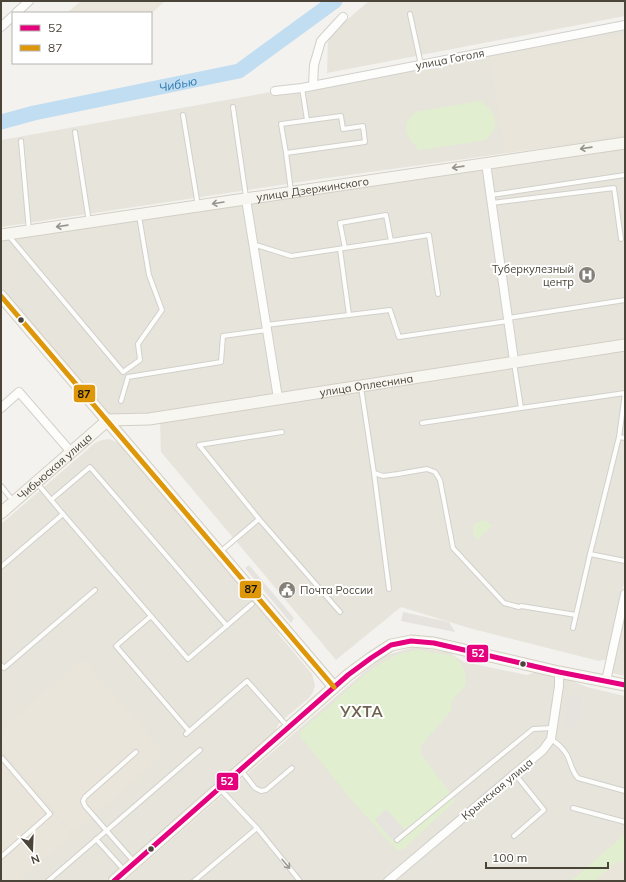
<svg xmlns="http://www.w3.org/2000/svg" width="626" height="882" font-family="Mulish,sans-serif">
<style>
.residential{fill:#e7e4dc}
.education{fill:#eae5da}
.green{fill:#e1eecf}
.parking{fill:#e6e3df}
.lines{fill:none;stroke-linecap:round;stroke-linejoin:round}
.river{stroke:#c0ddf1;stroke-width:15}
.lane-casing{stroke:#d2d0cb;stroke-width:6}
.street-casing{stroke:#d2d0cb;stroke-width:10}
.secondary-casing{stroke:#d3cfc5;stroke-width:13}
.lane{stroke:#fdfdfc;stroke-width:4}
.street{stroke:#fdfdfc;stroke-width:8}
.secondary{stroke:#f7f6f1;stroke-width:11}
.bus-1-casing{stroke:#fff;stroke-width:8}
.bus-2-casing{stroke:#fff;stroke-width:8}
.bus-1{stroke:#e5007d;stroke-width:5}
.bus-2{stroke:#dd9709;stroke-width:5}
.oneway{stroke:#98948c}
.oneway2{stroke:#9b9791}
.bus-dot{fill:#4b4439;stroke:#fff;stroke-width:1.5}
.labels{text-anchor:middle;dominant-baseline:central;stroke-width:4;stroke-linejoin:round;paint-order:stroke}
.street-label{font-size:11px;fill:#4b4439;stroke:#fff}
.poi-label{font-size:11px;fill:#4b4439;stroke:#fff;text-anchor:end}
.water-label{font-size:12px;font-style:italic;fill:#2e7ab2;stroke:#fff}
.district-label{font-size:15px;font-weight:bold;letter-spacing:1px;fill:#6e6250;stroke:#fff}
.line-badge{stroke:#fff;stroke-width:1.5}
.badge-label{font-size:11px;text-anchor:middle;font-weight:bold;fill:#fff}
.pale-badge-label{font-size:11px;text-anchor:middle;font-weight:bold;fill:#111}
</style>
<rect width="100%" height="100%" fill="#f4f2ee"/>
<g class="residential">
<path d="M369,1H625V16L327,73L328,36Z"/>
<path d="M625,29V137L320,179L1,227V140Z"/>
<path d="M625,145V339L517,355L490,165Z"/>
<path d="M485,165L512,359L280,396L250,201Z"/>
<path d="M243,204L274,395L117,424L1,288V240Z"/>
<path d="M625,349V579L607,659L599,661L469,628L401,607L336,660L161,452L160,423Z"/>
<path d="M109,439L122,444L272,622L280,636L312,674L315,685L313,692L309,698L279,723L274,734L105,881H1V524L95,443L102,440Z"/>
<path d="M625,616V676L612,673Z"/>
<path d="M411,648H420L450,653L464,662L527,675L536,672L564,678L587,687L625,696V881H124L369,668L387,655Z"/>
</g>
<g class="education">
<path d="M81,1H165L151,14L67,13Z"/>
<path d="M625,34V133L506,153L490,57Z"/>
<path d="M83,659L165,753L74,833L1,749V730Z"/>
<path d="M1,755L71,835L18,881H1Z"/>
<path d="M625,833V881H571Z"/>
</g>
<g class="green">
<path d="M480,101C489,107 499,117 494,129C492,133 489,137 486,140L419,150C412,143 403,133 407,122C409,119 412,115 415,112Z"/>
<path d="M483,520L493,525L477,540L473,534L474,524Z"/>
<path d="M418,650L453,656L461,663L465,672L466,682L465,686L452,700L451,711L422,744L420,750L421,754L454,798V802L404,849L398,850L395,848L354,803L300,736L301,731C315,718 329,707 343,694C365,674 387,653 418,650Z"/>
<path d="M625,834V860L614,864L595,881H571Z"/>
</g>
<g class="parking">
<path d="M249,565L294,618L291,623L245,568Z"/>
<path d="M403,612L449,622L455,632L401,621Z"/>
<path d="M569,694L582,696L577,728L564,726Z"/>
<path d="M386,809L405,830L393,841L375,820Z"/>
</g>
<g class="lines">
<path class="river" id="s1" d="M1,122L34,113L239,71L335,1"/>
<g class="lane-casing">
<g id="lane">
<path d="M410,14L421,65"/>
<path d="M302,88L307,120"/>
<path d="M233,107L246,197"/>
<path d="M183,115L198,206"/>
<path d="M75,132L89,222"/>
<path d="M21,141L29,231"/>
<path d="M286,153L281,124L341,116L343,129L363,126L365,142L286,153L291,191"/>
<path d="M491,195L625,175"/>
<path d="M492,203L614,188L621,239"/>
<path d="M8,235L123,372L140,360L138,344L162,310L149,275L139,216"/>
<path d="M391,241L429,235L438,294"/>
<path d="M253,244L291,256L391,241L386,215L340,223L345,248"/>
<path d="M340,249L349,315"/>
<path d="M508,318L625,300"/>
<path d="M266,325L390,310L399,337L508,321"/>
<path d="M514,363L521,408L625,393L619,437L590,554"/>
<path d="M361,387L374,473L383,476L398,474L427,469L435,472L440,480L453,548L504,603L519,607L521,606L576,615L590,554L625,561"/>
<path d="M121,401L128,377L221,362L223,336L267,330"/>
<path d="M422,423L521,408"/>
<path d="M619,437L625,438"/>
<path d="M374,473L389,589"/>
<path d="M37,483L63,514"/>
<path d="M1,486L14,502"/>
<path d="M51,500L90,467L227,626"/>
<path d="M259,519L340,612"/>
<path d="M220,552L259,519L199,445L282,432"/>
<path d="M1,567L63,514L188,659L252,604"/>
<path d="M151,616L116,646L189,731"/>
<path d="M573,628L576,615"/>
<path d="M1,665L4,668L95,590"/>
<path d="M186,734L247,681L288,727"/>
<path d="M551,739C557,743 563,748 567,755C571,763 572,772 578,778L625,791"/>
<path d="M1,759L2,758L50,814L1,857"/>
<path d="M241,770L255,788L261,791L266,790L292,768"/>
<path d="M220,789L257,828L300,881"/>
<path d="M573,808L625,822"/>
<path d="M514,836L544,810L515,774"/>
<path d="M96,839L124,870"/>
<path d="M397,840L533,729L552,728"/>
<path d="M135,863L85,806L83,801L85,797L136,752"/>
<path d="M48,881L200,750"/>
<path d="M194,881L257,828"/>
</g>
</g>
<g class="street-casing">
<g id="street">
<path d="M16,13L29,1"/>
<path d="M1,27L13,16"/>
<path d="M313,85L314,65L321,41L343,17"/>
<path d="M275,91L302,88L625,25"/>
<path d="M486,163L514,361"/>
<path d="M246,199L278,398"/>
<path d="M1,408L19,392L71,452"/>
<path d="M606,681L625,594"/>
<path d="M388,881L543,750L551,739L559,686V672"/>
</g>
</g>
<g class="secondary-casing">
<g id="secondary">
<path id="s2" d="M1,235L625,143"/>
<path d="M1,296L334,687"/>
<path id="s3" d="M108,420L149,419L625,345"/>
<path id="s4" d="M1,513L108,420"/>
<path d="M114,881L348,675L371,658L391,645L411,641L434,643L559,672L625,685"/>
</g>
</g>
<use href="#lane" class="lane"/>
<use href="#street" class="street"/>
<use href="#secondary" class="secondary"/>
<g class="bus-1-casing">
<path id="bus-1" d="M114,881L348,675L371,658L391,645L411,641L434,643L559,672L625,685"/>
</g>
<g class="bus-2-casing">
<path id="bus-2" d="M1,296L334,687"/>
</g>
<use href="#bus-1" class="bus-1"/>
<use href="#bus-2" class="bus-2"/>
</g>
<defs><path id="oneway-shaft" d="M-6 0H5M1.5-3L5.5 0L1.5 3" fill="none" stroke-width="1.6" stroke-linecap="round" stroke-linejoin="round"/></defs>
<g class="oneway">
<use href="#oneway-shaft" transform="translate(586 148) rotate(172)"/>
<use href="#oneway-shaft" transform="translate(458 167) rotate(172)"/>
<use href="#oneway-shaft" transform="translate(218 203) rotate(171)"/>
<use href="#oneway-shaft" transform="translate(62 226) rotate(172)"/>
</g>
<use class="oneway2" href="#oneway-shaft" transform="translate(286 864) rotate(50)"/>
<defs>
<g id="hospital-disc" transform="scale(0.9)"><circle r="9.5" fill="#868178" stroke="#fff"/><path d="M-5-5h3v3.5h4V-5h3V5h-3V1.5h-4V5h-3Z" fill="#fff"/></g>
<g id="civic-disc" transform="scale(0.9)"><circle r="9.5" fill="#868178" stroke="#fff"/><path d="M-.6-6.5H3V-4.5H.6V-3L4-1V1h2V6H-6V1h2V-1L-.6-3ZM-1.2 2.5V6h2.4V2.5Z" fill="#fff"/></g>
</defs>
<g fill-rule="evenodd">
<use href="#hospital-disc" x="587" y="275"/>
<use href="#civic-disc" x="287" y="590"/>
</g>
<g class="bus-dot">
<circle cx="21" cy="320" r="3.5"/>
<circle cx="523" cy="664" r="3.5"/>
<circle cx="151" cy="849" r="3.5"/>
</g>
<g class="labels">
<g class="street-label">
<text transform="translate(450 59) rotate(-11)">улица Гоголя</text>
<text stroke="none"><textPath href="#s2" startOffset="315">улица Дзержинского</textPath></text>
<text stroke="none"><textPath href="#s3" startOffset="261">улица Оплеснина</textPath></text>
<text stroke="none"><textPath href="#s4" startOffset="71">Чибьюская улица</textPath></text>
<text transform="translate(497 789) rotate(-40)">Крымская улица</text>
</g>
<g class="poi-label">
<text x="574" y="269">Туберкулезный<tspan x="574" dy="13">центр</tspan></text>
<text x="300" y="590" text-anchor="start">Почта России</text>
</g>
<g class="water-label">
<text stroke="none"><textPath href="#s1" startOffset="181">Чибью</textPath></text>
</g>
<g class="district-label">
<text x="362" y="711">УХТА</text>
</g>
</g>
<g class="line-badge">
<rect x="73" y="384" width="23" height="19" rx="4" fill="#dd9709"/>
<rect x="239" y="580" width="23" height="19" rx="4" fill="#dd9709"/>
<rect x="466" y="644" width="23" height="19" rx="4" fill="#e5007d"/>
<rect x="216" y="772" width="23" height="19" rx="4" fill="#e5007d"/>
</g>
<g class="badge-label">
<text x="478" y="657">52</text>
<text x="227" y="785">52</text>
</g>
<g class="pale-badge-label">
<text x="84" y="398">87</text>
<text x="251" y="593">87</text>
</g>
<rect width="626" height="882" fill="none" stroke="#4b4439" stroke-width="4"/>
<rect x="12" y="12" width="140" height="52" fill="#ffffff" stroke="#b7b4b0"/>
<rect x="20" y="25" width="20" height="6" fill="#e5007d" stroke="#b7b4b0"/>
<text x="48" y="32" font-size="12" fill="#4b4439">52</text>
<rect x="20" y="45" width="20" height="6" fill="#dd9709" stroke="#b7b4b0"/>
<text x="48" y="52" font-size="12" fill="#4b4439">87</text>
<g transform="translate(32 850) rotate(161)" stroke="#ffffff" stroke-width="3" paint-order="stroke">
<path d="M0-3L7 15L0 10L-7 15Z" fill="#4b4439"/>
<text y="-6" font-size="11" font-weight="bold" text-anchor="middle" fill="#4b4439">N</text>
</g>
<path d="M486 862v6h122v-6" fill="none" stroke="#4b4439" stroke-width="2"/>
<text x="492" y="862" font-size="12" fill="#4b4439" stroke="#ffffff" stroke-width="3" paint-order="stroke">100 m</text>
</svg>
